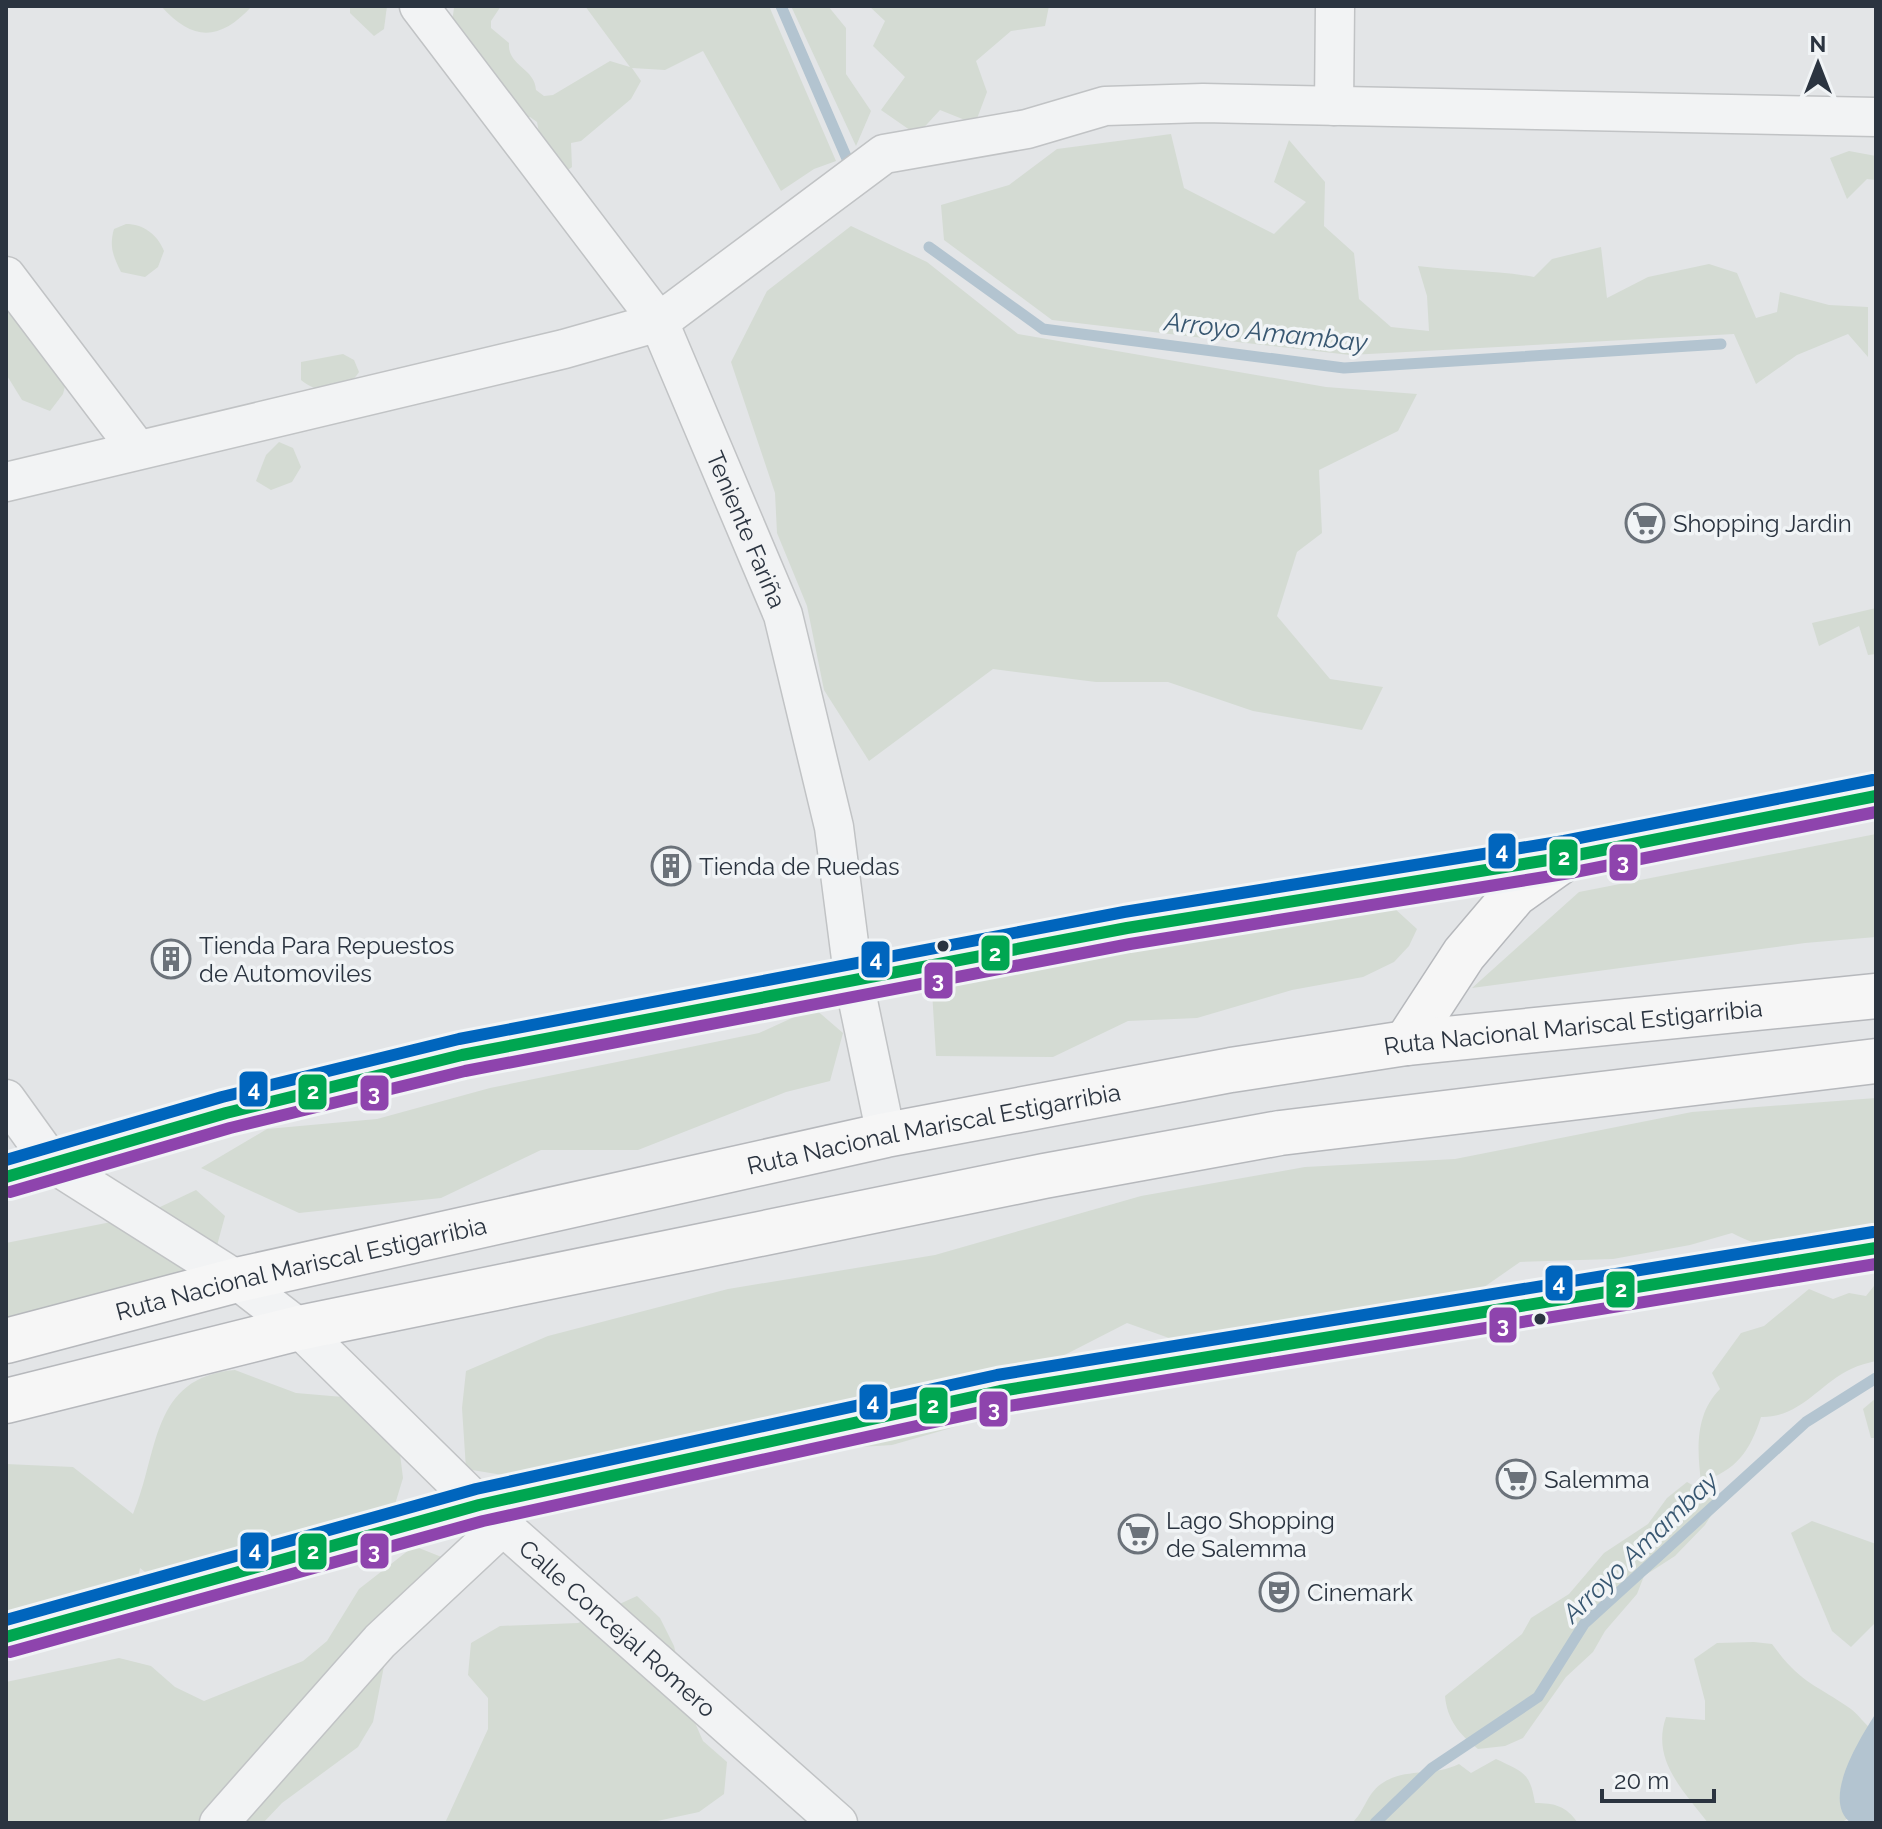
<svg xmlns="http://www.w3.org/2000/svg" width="1882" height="1829" font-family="Raleway,sans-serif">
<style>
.green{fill:#d4dbd3}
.water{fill:#b3c4d0}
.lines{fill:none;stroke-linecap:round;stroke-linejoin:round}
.stream{stroke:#b3c4d0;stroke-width:11}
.minor-casing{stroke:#c1c3c5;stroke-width:41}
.highway-casing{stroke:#b6b8bc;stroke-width:47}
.minor{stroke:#f2f3f4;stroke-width:38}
.highway{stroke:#f6f6f6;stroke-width:44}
.bus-1-casing{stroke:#f1f4f6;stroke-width:18}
.bus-2-casing{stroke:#f1f4f6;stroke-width:18}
.bus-3-casing{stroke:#f1f4f6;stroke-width:18}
.bus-1{stroke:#00a651;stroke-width:12}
.bus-2{stroke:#8e44ad;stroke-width:12}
.bus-3{stroke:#0065bd;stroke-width:12}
.bus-dot{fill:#2b3440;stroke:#f1f4f6;stroke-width:3}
.labels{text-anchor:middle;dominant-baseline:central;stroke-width:7;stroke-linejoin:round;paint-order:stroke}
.poi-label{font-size:24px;fill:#2b3440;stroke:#f1f4f6;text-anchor:start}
.street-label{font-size:24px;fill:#2b3440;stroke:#f1f4f6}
.water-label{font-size:26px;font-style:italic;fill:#385771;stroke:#f1f4f6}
.line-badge{stroke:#f1f4f6;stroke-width:3}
.badge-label{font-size:22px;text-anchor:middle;font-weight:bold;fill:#fff}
</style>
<rect width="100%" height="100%" fill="#e3e5e7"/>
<g class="green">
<path d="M161,6H252C220,41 193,42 161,6Z"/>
<path d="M350,6H387L384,29L374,36L350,13Z"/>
<path d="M501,6L491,21V28L509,43C507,66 535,68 536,90L544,96L553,95L610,61L630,67L585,6H769L836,161L814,169L781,191L703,51L665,70L632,68L641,81L631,99L581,141L571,143L572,167L564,173L541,143L537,122L530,117H519L452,22L454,8Z"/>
<path d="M791,6H828L846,28V74L871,111L856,146Z"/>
<path d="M869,6H1049L1045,26L1011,31L976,61L987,92L975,124L940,110L917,135L881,110L905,77L873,46L885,21Z"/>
<path d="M1171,134L1184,188L1274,234L1306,202L1274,182L1289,140L1325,182L1324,226L1354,253L1359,299L1391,327L1429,331L1427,296L1418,266C1457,271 1496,270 1534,277L1552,259L1601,247L1607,298L1648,277L1709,264L1737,273L1756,318L1777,312L1780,292L1829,305L1868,307V357L1848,334L1797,355L1756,384L1734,334L1350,355L1178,335L1052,320L944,240L941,205L1009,185L1057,149Z"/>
<path d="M1849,151L1876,156V180L1867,179L1847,199L1830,158Z"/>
<path d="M126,224C143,224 157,234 164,251L158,267L145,277L121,272C113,256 109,246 114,229Z"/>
<path d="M851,226L927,262L1018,334L1326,387L1417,394L1398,431L1319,470L1322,533L1297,552L1277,616L1330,679L1383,687L1362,730L1253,711L1168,682H1096L993,669L869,761L824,690L807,606L777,533L775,493L731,362L767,291Z"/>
<path d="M6,261L68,375L63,394L50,411L22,400L6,374Z"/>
<path d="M343,354L354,360L359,372C347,392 319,396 301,380V362Z"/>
<path d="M279,442L293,448L301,467L292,482L271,490L256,481L266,455Z"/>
<path d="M1876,608V654L1868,655L1859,626L1819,646L1812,623Z"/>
<path d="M1876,834V937L1805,943L1472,988L1579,892Z"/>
<path d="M1394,908L1417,929L1409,946L1394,962L1363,977L1292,990L1197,1018L1128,1021L1053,1057L936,1056L932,991L1028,958Z"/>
<path d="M814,1008L843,1033L830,1081L786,1092L638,1150H541L441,1198L299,1213L201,1168L267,1129L377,1119L490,1088L759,1033Z"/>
<path d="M1876,1098V1249C1824,1254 1779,1258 1732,1233L1690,1245L1613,1259L1520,1262L1464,1301L1198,1373L1169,1338L1127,1323L1047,1364L972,1422L892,1445L829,1449L786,1442L562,1478L515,1477L466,1469L462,1408L466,1371L548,1336L728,1289L935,1255L1141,1196L1305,1167L1455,1159L1692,1112Z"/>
<path d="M196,1190L225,1216L212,1264L168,1275L6,1333V1243L141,1216Z"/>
<path d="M1874,1286L1876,1361C1868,1363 1859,1365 1851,1369C1819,1384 1800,1418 1761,1417C1750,1451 1737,1470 1701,1482C1697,1449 1695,1414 1720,1389L1712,1373L1741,1333L1764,1326L1809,1289L1833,1299L1849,1293L1866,1296Z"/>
<path d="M235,1370L296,1393L343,1397L399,1446L403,1478L389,1524L304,1575L158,1582L140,1568L137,1583L6,1646V1464L73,1467L133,1514C159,1453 150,1377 235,1370Z"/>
<path d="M1876,1398V1438H1871L1863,1409Z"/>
<path d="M1687,1482L1712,1496V1514L1705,1525L1675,1556L1644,1576L1637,1594L1605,1631L1593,1652L1566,1677L1523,1738L1505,1746L1478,1749C1460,1735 1447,1720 1445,1696L1522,1634L1531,1618L1569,1594L1604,1553L1648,1524L1667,1498Z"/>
<path d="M1812,1521L1876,1544V1622L1851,1647L1832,1631L1791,1533Z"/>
<path d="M414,1546L444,1558L385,1661L373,1722L358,1747L282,1803L263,1823H6V1682L119,1658L151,1666L175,1687L204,1701L303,1661L327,1641L359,1589Z"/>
<path d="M637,1596L660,1618L674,1646L689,1709L703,1741L727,1762L724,1794L699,1812L648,1823H445L488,1729V1698L468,1675L471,1643L500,1626L578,1623Z"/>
<path d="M1754,1642L1772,1644C1801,1684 1814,1683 1851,1709C1859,1715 1864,1724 1874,1731L1847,1819L1841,1823H1708C1683,1790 1651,1760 1666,1717L1705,1720V1701L1694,1659L1717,1643Z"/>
<path d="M1496,1759C1523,1772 1530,1772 1535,1803C1555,1803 1566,1806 1578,1823H1352C1365,1811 1366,1795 1381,1784C1405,1767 1433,1777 1459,1764L1471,1773Z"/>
</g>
<path class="water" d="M1876,1713V1823H1851C1820,1800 1861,1737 1876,1713Z"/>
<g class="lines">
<g class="stream">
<path d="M781,6L848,161"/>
<path d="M929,247L1043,329L1344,368L1721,344"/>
<path d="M1375,1823L1432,1768L1538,1697L1584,1624L1806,1422L1876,1378"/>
</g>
<g class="minor-casing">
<g id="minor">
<path id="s1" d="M419,6L659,322L783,615L834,827L854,982L886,1135"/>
<path d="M1334,106L1335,6"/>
<path d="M6,276L137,449"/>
<path d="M6,482L564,349L659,322L884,154L1027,129L1105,106L1203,103L1876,117"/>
<path id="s2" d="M6,1099L52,1163L237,1280L299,1328L479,1505L838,1823"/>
<path d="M6,1177L226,1113L462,1055L1127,928L1567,857L1876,796"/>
<path d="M6,1637L479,1505L1000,1391L1876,1248"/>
<path d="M219,1823L380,1641L503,1526"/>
</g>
</g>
<g class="highway-casing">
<g id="highway">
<path d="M1406,1043L1464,954L1515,894L1567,857"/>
<path id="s3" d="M6,1341L237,1280L886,1135L1231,1070L1406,1043L1876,996"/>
<path d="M6,1401L299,1328L1044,1176L1280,1133L1876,1061"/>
</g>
</g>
<use href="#minor" class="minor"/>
<use href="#highway" class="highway"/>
<g class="bus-1-casing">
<g id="bus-1">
<path d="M6,1177L226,1113L462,1055L1127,928L1567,857L1876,796"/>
<path d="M6,1637L479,1505L1000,1391L1876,1248"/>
</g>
</g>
<g class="bus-2-casing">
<g id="bus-2">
<path d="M10,1192L230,1128L465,1071L1130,944L1570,873L1876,812"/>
<path d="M10,1652L483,1521L1003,1407L1876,1264"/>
</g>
</g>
<g class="bus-3-casing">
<g id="bus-3">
<path d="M6,1160L222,1097L459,1039L1124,912L1564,841L1873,780"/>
<path d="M6,1620L476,1489L997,1375L1873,1232"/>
</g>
</g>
<use href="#bus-1" class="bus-1"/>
<use href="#bus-2" class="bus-2"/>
<use href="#bus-3" class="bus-3"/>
</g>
<defs>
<g id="supermarket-ring" transform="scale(2)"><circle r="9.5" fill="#f1f4f6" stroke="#6b727a" stroke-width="1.5"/><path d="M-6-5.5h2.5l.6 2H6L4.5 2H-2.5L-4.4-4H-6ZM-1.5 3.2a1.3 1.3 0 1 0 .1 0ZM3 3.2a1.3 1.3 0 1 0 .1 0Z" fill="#6b727a"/></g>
<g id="building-ring" transform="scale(2)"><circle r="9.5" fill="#f1f4f6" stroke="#6b727a" stroke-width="1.5"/><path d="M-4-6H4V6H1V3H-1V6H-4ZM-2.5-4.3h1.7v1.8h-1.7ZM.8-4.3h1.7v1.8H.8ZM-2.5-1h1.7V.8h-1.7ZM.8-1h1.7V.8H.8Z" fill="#6b727a"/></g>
<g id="theatre-ring" transform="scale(2)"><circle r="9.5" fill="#f1f4f6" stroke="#6b727a" stroke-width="1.5"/><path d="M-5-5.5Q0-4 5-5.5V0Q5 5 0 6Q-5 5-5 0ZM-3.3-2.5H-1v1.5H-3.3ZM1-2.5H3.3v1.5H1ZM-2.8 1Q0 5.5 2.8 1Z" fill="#6b727a"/></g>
</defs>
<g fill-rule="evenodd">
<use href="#supermarket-ring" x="1645" y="523"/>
<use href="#building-ring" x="671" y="866"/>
<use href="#building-ring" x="171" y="959"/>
<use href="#supermarket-ring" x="1516" y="1479"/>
<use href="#supermarket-ring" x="1138" y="1534"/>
<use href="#theatre-ring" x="1279" y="1592"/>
</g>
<g class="bus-dot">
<circle cx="943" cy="946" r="7"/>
<circle cx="1540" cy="1319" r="7"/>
</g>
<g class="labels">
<g class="poi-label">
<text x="1673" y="523">Shopping Jardin</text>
<text x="699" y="866">Tienda de Ruedas</text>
<text x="199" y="945">Tienda Para Repuestos<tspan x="199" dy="28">de Automoviles</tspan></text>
<text x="1544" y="1479">Salemma</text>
<text x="1166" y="1520">Lago Shopping<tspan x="1166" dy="28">de Salemma</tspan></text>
<text x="1307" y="1592">Cinemark</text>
</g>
<g class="street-label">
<text stroke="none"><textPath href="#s1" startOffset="622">Teniente Fariña</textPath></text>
<text stroke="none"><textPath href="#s3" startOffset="1600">Ruta Nacional Mariscal Estigarribia</textPath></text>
<text stroke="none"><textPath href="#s3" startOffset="952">Ruta Nacional Mariscal Estigarribia</textPath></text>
<text stroke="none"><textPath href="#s3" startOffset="304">Ruta Nacional Mariscal Estigarribia</textPath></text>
<text stroke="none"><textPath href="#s2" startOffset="814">Calle Concejal Romero</textPath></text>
</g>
<g class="water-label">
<text transform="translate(1266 332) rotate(6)">Arroyo Amambay</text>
<text transform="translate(1640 1547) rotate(-44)">Arroyo Amambay</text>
</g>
</g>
<g class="line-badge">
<rect x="1487" y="832" width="30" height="38" rx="8" fill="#0065bd"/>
<rect x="1548" y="838" width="31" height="39" rx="8" fill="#00a651"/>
<rect x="1608" y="843" width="31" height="39" rx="8" fill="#8e44ad"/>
<rect x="980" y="934" width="31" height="38" rx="8" fill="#00a651"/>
<rect x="860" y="940" width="31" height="39" rx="8" fill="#0065bd"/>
<rect x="923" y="961" width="31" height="39" rx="8" fill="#8e44ad"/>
<rect x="238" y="1070" width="31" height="38" rx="8" fill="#0065bd"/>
<rect x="297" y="1073" width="31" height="38" rx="8" fill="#00a651"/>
<rect x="359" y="1074" width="31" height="38" rx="8" fill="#8e44ad"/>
<rect x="1544" y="1264" width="30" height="38" rx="8" fill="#0065bd"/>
<rect x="1605" y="1270" width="31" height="39" rx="8" fill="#00a651"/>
<rect x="1488" y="1306" width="30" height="38" rx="8" fill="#8e44ad"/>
<rect x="858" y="1383" width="31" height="38" rx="8" fill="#0065bd"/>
<rect x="918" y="1386" width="31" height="39" rx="8" fill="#00a651"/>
<rect x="978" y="1390" width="31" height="38" rx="8" fill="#8e44ad"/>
<rect x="239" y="1531" width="31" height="39" rx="8" fill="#0065bd"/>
<rect x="359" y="1532" width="31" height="38" rx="8" fill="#8e44ad"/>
<rect x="297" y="1532" width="31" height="39" rx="8" fill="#00a651"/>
</g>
<g class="badge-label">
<text x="1502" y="859">4</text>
<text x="1564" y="865">2</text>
<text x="1623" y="870">3</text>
<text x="995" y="961">2</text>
<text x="876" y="967">4</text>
<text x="938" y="988">3</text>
<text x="254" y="1097">4</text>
<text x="313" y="1099">2</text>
<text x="374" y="1101">3</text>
<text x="1559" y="1291">4</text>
<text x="1621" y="1297">2</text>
<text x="1503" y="1333">3</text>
<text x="873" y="1410">4</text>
<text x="933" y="1413">2</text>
<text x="994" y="1417">3</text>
<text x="255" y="1558">4</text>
<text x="374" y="1559">3</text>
<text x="313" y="1559">2</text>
</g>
<rect width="1882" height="1829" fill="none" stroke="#2b3440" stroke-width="16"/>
<g transform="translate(1818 64)" stroke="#f1f4f6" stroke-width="6" paint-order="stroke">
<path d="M0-6L14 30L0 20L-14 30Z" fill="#2b3440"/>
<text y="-12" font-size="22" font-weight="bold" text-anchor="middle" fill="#2b3440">N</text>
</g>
<path d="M1602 1789v12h112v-12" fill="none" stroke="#2b3440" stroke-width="4"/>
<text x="1614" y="1789" font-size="24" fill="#2b3440" stroke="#f1f4f6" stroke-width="6" paint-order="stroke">20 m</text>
</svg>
